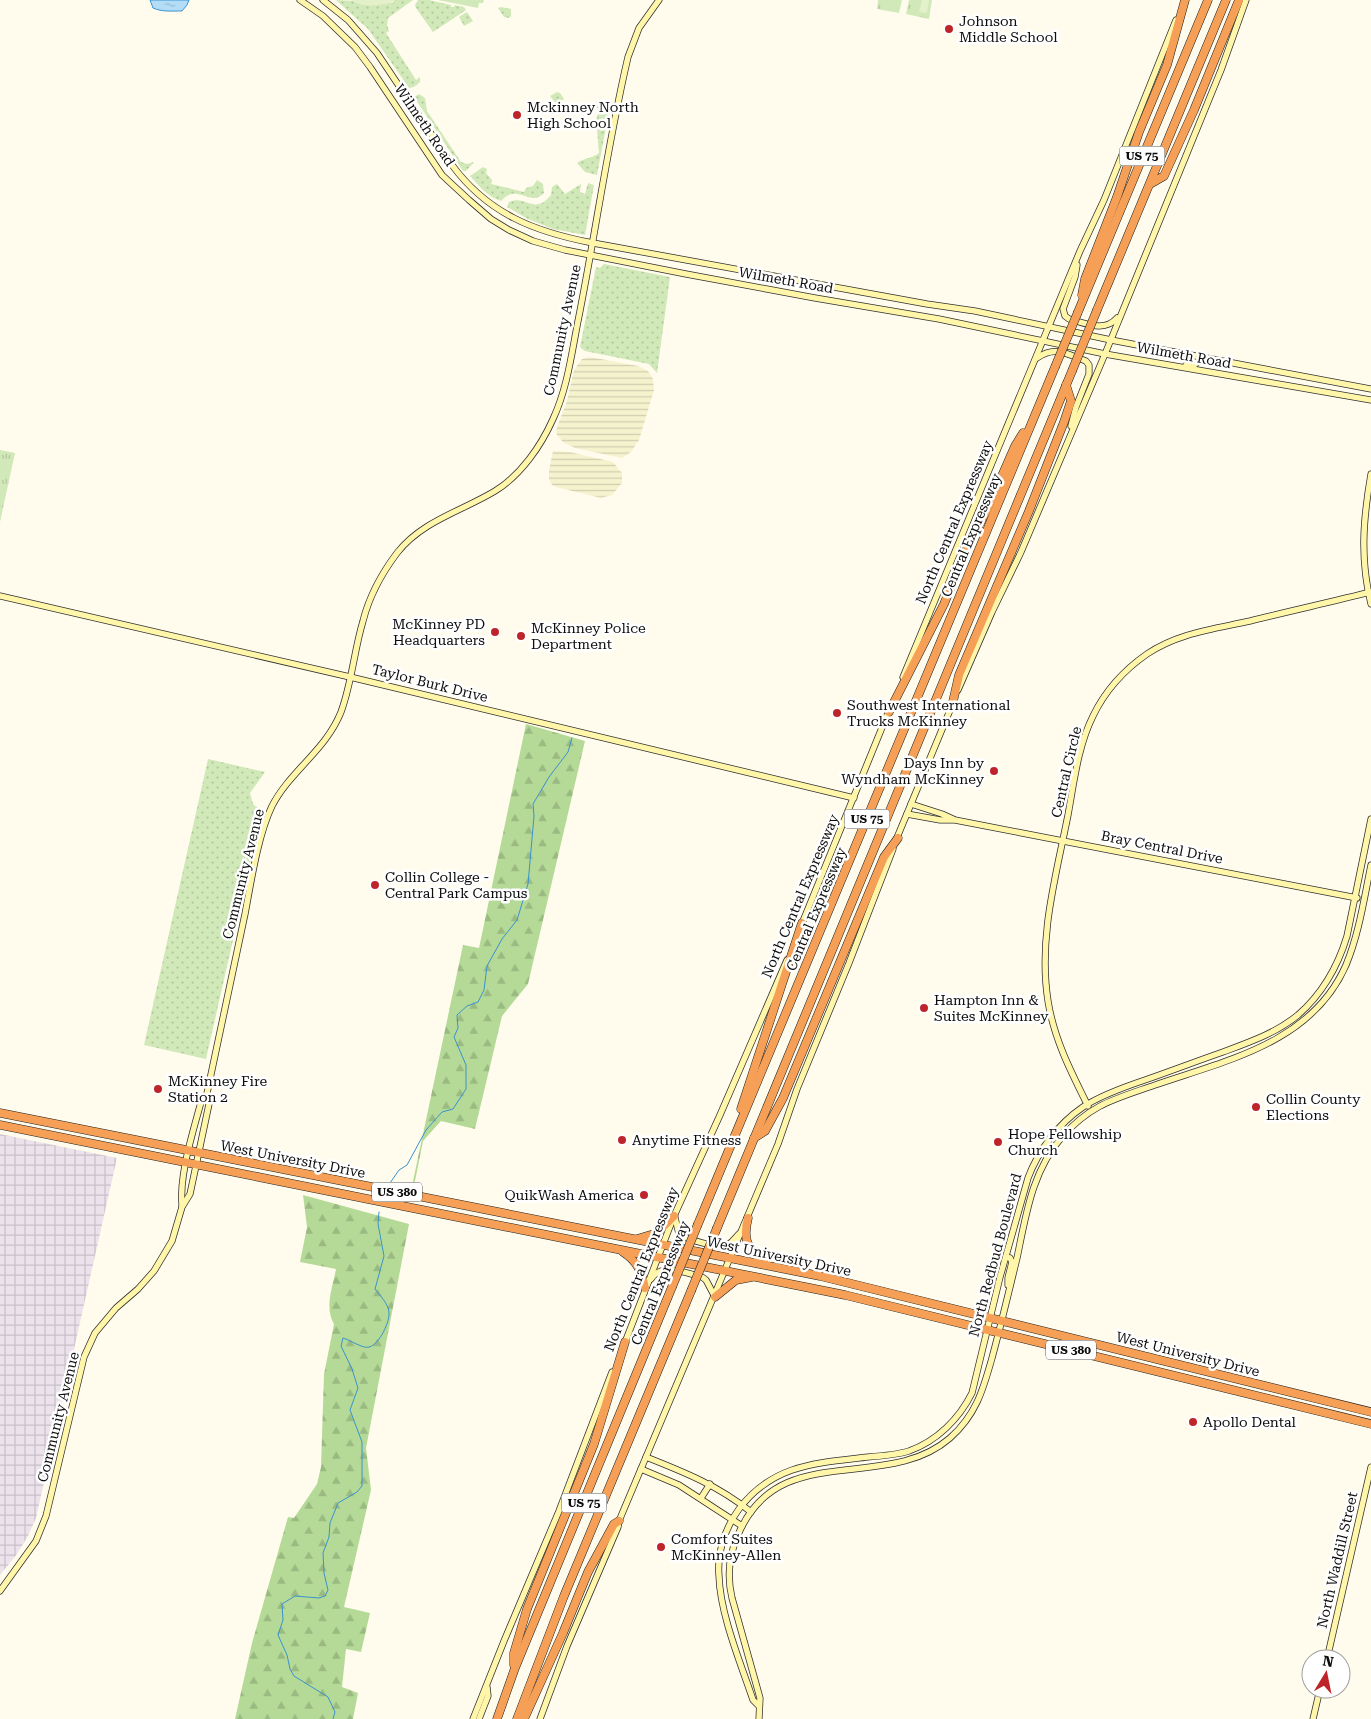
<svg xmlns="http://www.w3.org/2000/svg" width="1371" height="1719" font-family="'Roboto Serif',serif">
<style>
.industrial{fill:url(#industrial-grid)}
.farmland{fill:url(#farmland-rules)}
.grass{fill:url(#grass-dots)}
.forest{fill:url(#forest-firs)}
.park{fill:url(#park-tufts)}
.pitch{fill:#e3f0c9}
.water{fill:url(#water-ripples);stroke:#3992ce}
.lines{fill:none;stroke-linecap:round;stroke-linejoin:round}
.stream{stroke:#3992ce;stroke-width:1}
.secondary-casing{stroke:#2f2f2f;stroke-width:7}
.highway-casing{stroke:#1e1e1e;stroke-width:9}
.secondary{stroke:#fff6a9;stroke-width:5.5}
.highway{stroke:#f5a056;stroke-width:8}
.highway-bridge-casing{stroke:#1e1e1e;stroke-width:9;stroke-linecap:butt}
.highway-bridge{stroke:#f5a056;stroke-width:8}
.poi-dot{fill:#be252b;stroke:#fff;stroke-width:2}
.labels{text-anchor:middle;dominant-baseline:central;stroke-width:5;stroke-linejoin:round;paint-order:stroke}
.shield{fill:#fff;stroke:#565656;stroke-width:1}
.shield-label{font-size:12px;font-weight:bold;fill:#0d0d0d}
.poi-label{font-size:14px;fill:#0d0d0d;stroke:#fff;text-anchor:start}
.street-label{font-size:14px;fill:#0d0d0d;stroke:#fff}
</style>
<defs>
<pattern id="industrial-grid" width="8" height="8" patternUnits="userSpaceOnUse" patternTransform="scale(1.25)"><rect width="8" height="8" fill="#ebe2ec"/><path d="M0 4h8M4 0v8" fill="none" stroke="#c8c1c9"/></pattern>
<pattern id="farmland-rules" width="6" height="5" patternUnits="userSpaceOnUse" patternTransform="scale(1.25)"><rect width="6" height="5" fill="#f5f2ce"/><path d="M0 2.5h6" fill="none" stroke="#d1ceb0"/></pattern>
<pattern id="grass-dots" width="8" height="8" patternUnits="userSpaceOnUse" patternTransform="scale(1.25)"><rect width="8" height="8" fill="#d1e9b8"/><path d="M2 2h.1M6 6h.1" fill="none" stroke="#b2c79d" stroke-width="1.8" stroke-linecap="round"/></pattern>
<pattern id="forest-firs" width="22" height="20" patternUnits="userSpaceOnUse" patternTransform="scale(1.25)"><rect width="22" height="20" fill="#b5da97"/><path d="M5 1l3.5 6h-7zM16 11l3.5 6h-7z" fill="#9aba81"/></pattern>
<pattern id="park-tufts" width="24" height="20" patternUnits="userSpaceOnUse" patternTransform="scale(1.25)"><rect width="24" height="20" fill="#d1e9b8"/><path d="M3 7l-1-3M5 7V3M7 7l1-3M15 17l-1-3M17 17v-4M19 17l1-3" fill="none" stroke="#b2c79d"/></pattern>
<pattern id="water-ripples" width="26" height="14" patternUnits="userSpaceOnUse" patternTransform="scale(1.25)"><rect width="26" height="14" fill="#b3ddf6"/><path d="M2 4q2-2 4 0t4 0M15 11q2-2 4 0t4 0" fill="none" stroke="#99bcd2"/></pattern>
</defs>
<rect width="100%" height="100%" fill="#fffcee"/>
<path class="industrial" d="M0,1134L117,1158L36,1518L28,1536L17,1554L0,1575Z"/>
<g class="farmland">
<path d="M590,357L638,366L648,371L653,379L654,390L639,440L631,452L622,458L575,448L563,442L557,435L556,430L567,401L574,370L582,359Z"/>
<path d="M553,451L570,452L613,462L622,473V483L612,495L601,498L556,487L552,485L549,479V470Z"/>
</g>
<g class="grass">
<path d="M336,0L393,3L394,0H413L388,18L387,25L389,31L386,33L416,80L420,77V82C417,85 413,88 409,88L368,29Z"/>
<path d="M418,0H429L451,5V7H454L455,5L464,7L466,10L433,32L416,8L415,5Z"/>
<path d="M501,7L511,9V16L509,18L504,17L498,8Z"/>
<path d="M467,12L473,21L464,26L459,17Z"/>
<path d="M557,92L560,93L564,99L557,105L550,96Z"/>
<path d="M419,94L425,98L427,111L461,162L467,164L474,162L466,171H463L459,165L414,97Z"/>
<path d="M597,104L610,107L607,122L596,121L599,109L596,107Z"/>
<path d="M593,122L606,127L597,175L585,172L577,163C584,158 593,158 599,153L597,129Z"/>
<path d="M483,167L487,169L486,173L492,180L491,184L524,192L526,188L533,186L537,180L543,184L544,193C530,208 517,182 501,201C488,197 479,186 470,176Z"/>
<path d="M588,183L594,185L585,235L553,229L528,219L507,207L509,202C526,194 534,216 551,195L552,187L557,184L565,194L581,184L580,192L585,194Z"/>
<path d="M604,264L670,277L657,373L649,364L585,351L580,347L596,267L600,268Z"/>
<path d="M208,759L265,772L250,793L253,804L262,812L206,1059L144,1045Z"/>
</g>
<g class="forest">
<path d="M526,724L585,741L528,984L502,1016L475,1129L441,1121L423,1141L415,1181L412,1186L463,945L479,948Z"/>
<path d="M303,1195L409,1224L366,1448L371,1490L344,1607L370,1613L361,1652L346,1649L342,1687L358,1693L353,1719H235L252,1643L288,1517L294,1518L317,1484L321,1467L324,1374L334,1324C324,1307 333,1286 336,1269L300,1262L307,1227Z"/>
</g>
<g class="park">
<path d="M438,0H484L483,3H479L478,8Z"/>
<path d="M878,0H902L899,13L877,9Z"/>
<path d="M909,0H932L929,19L906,14Z"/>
<path d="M0,450L15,453L0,522Z"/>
</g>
<g class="pitch">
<path d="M350,0H394L393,2C378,6 364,8 350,0Z"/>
<path d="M922,0H929L927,13L919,12Z"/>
</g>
<path class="water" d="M150,0H189L187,5L182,11C172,11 162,12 153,8Z"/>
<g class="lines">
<g class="stream">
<path d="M390,1183L399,1170L407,1165L426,1130L442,1112L453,1109L466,1089V1065L454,1037L458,1028L457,1015L467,1006L478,1002L484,990L487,966L502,939L517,920L528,884L534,816L533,804L549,777L568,752L572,738"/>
<path d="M333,1719L335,1712L328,1697L294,1676L290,1669L287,1655L278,1635L283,1620L282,1604L295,1596L319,1598L325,1596L328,1590L324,1573L323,1553L329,1537L330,1523L338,1503L357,1492L362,1486V1442L350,1410L358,1388L352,1369L341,1346L343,1338C350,1340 363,1349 369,1347C379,1345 390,1322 389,1312C388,1303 380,1296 375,1289L384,1256L378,1224L379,1212"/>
</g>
<g class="secondary-casing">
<g id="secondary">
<path d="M300,0L323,16L355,47L370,67L442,175L469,200L491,219L509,230L533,241L565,250L686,274L815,298L939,319L1105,354L1371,400"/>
<path d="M323,0L348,20L377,53L452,165C488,214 535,232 593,243L927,304L975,311L1111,340L1371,389"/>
<path d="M1077,265L1075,277L1063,309L1065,316L1069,319C1086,323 1104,333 1117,318"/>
<path d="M1037,358C1055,345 1067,354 1086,361L1089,365V374L1076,407L1071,426"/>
<path d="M1186,365H1194L1199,361L1201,356"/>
<path d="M1371,474C1363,520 1360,559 1371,604"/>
<path d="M0,596L350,677L854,798"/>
<path d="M903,677L1080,251L1104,200L1176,20"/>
<path d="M958,690L992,612L1021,552L1105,354L1221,70L1246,0"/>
<path d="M911,804L942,814L953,819"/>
<path d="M907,814L940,820H955L1357,898"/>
<path d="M896,840L953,703"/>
<path d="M801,926L890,708"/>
<path d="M1088,1106C1071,1072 1054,1039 1048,1001C1038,938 1056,876 1068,815C1074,782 1078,746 1093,716C1105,691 1124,670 1147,654C1178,633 1214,629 1250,621C1290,611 1331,602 1371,592"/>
<path d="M182,1206C179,1175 193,1132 201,1102L206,1098"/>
<path d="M675,1218L679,1234C688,1240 716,1248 727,1245C732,1243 735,1238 739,1234"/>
<path d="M1006,1257L1010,1258L1012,1262L1008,1278V1285"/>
<path d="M651,1279C662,1262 685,1273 702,1277L706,1280L715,1297"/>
<path d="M624,1345L674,1216L720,1115L787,960"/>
<path d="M646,1457C684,1472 719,1486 751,1512"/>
<path d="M641,1469L679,1485L742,1526"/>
<path d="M701,1498L710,1484"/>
<path d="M0,1591L36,1541L46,1516L84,1357L95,1333L116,1308L138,1289L154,1271L172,1241L182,1207L190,1194L209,1104L206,1098C219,1037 232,976 245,914C251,882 258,835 272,806C290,771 326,750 341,712C352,682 354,651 363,621C369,597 382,573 397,553C422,521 462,511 495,491C521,475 541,446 553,419C568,387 572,350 579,316C596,230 608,142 628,57L639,28L659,0"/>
<path d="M1327,1659L1371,1467"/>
<path d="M759,1706L753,1700C741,1664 720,1614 719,1576C717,1553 725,1528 739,1509C773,1464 817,1463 868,1457C882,1456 896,1455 909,1451C937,1441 959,1419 972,1393L1000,1277L1028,1178C1038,1151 1058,1124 1083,1107C1101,1095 1124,1087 1145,1080C1171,1071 1197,1061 1223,1052C1250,1042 1276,1033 1298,1015C1322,994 1338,966 1347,936L1371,819"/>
<path d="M473,1719L504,1641L559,1511L612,1372"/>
<path d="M479,1719L488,1696L487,1687"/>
<path d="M540,1719L567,1646L618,1527L619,1521L778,1144L797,1089L849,963L893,849"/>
<path d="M759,1719L760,1698L732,1598C727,1577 729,1555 738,1535C778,1438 886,1494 950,1438C976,1415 983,1390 992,1358C1001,1325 1009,1291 1017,1258C1026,1215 1032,1171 1062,1137C1091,1104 1115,1099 1155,1085C1227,1060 1312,1043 1346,965C1359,934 1364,899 1371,865"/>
<path d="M1313,1719L1320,1689"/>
</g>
</g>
<g class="highway-casing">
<g id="highway">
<path d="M1150,184L1164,176L1194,110L1239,0"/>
<path d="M1082,295L1085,279L1117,197L1139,132L1167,65L1185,0"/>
<path d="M1097,310L1226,0"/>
<path d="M1078,312L1208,0"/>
<path d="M952,706L959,675L1029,511L1064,422L1071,401L1066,385"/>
<path d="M889,712L944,604L970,541L987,510L1015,446L1023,433"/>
<path d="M741,1109L802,923"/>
<path d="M0,1113L820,1276L1371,1412"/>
<path d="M0,1125L845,1295L1371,1424"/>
<path d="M754,1138L765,1131L783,1098L884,857L898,838"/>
<path d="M748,1218C742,1242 748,1248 766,1264"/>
<path d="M698,1224L1055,367"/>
<path d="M717,1228L1072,371"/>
<path d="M637,1239L657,1233L674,1216"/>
<path d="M623,1252C637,1261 642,1272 645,1288"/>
<path d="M715,1297L736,1280L752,1277"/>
<path d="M514,1665V1653L527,1609L594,1444L625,1342"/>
<path d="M497,1719L515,1668L672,1287"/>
<path d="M517,1719L564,1596L691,1291"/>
<path d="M524,1719L563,1633L588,1572L614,1524L619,1521"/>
</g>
</g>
<use href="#secondary" class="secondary"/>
<use href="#highway" class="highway"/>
<g class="highway-bridge-casing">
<g id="highway-bridge">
<path d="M1055,367L1078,312"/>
<path d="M1072,371L1097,310"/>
<path d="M672,1287L698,1224"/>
<path d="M691,1291L717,1228"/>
</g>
</g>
<use href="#highway-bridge" class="highway-bridge"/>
</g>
<g class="poi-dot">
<circle cx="949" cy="29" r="5"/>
<circle cx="517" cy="115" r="5"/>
<circle cx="495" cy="632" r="5"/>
<circle cx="521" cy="636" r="5"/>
<circle cx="837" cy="713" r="5"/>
<circle cx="994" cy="771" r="5"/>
<circle cx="375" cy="885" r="5"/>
<circle cx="924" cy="1008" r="5"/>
<circle cx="158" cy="1089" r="5"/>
<circle cx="1256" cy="1107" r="5"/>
<circle cx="622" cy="1140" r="5"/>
<circle cx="998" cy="1142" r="5"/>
<circle cx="644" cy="1195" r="5"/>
<circle cx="1193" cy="1422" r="5"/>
<circle cx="661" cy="1547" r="5"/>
</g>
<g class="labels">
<g class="shield">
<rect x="1119.5" y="146.5" width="45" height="19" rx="4"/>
<rect x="844.5" y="809.5" width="45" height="19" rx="4"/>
<rect x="372" y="1182.5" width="50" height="19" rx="4"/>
<rect x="1046" y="1340.5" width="50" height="19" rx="4"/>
<rect x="561.5" y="1493.5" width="45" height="19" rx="4"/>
</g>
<g class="shield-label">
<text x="1142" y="156">US 75</text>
<text x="867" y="819">US 75</text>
<text x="397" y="1192">US 380</text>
<text x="1071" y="1350">US 380</text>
<text x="584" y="1503">US 75</text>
</g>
<g class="poi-label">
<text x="959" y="21">Johnson<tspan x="959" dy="16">Middle School</tspan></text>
<text x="527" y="107">Mckinney North<tspan x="527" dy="16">High School</tspan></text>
<text x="485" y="624" text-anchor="end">McKinney PD<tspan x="485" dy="16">Headquarters</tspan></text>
<text x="531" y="628">McKinney Police<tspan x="531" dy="16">Department</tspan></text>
<text x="847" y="705">Southwest International<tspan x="847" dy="16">Trucks McKinney</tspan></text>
<text x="984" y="763" text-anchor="end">Days Inn by<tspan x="984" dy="16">Wyndham McKinney</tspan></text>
<text x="385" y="877">Collin College -<tspan x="385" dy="16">Central Park Campus</tspan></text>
<text x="934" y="1000">Hampton Inn &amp;<tspan x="934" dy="16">Suites McKinney</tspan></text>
<text x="168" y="1081">McKinney Fire<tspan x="168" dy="16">Station 2</tspan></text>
<text x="1266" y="1099">Collin County<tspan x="1266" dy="16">Elections</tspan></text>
<text x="1008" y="1134">Hope Fellowship<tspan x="1008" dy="16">Church</tspan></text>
<text x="632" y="1140">Anytime Fitness</text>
<text x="634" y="1195" text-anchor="end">QuikWash America</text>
<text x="1203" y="1422">Apollo Dental</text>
<text x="671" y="1539">Comfort Suites<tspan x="671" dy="16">McKinney-Allen</tspan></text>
</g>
<g class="street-label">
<text transform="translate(425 125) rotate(56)">Wilmeth Road</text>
<text transform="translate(786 280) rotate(10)">Wilmeth Road</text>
<text transform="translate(562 330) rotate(-78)">Community Avenue</text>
<text transform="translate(1184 355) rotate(10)">Wilmeth Road</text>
<text transform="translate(954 522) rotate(-67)">North Central Expressway</text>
<text transform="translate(971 535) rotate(-67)">Central Expressway</text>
<text transform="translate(430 683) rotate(14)">Taylor Burk Drive</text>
<text transform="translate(1066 772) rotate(-77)">Central Circle</text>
<text transform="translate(1162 847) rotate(11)">Bray Central Drive</text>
<text transform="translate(243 874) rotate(-76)">Community Avenue</text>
<text transform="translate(800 896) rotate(-67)">North Central Expressway</text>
<text transform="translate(816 909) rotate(-67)">Central Expressway</text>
<text transform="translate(293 1159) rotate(11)">West University Drive</text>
<text transform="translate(995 1255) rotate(-75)">North Redbud Boulevard</text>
<text transform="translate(779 1256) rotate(12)">West University Drive</text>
<text transform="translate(641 1269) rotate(-68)">North Central Expressway</text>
<text transform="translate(660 1283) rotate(-68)">Central Expressway</text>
<text transform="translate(1188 1354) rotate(14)">West University Drive</text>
<text transform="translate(58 1417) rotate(-76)">Community Avenue</text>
<text transform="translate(1337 1560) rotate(-77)">North Waddill Street</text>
</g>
</g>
<g transform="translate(1326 1674) rotate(10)"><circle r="24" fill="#ffffff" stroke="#9e9e9e"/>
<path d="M0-4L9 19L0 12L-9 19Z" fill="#be252b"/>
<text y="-8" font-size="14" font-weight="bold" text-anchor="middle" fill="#0d0d0d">N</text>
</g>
</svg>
